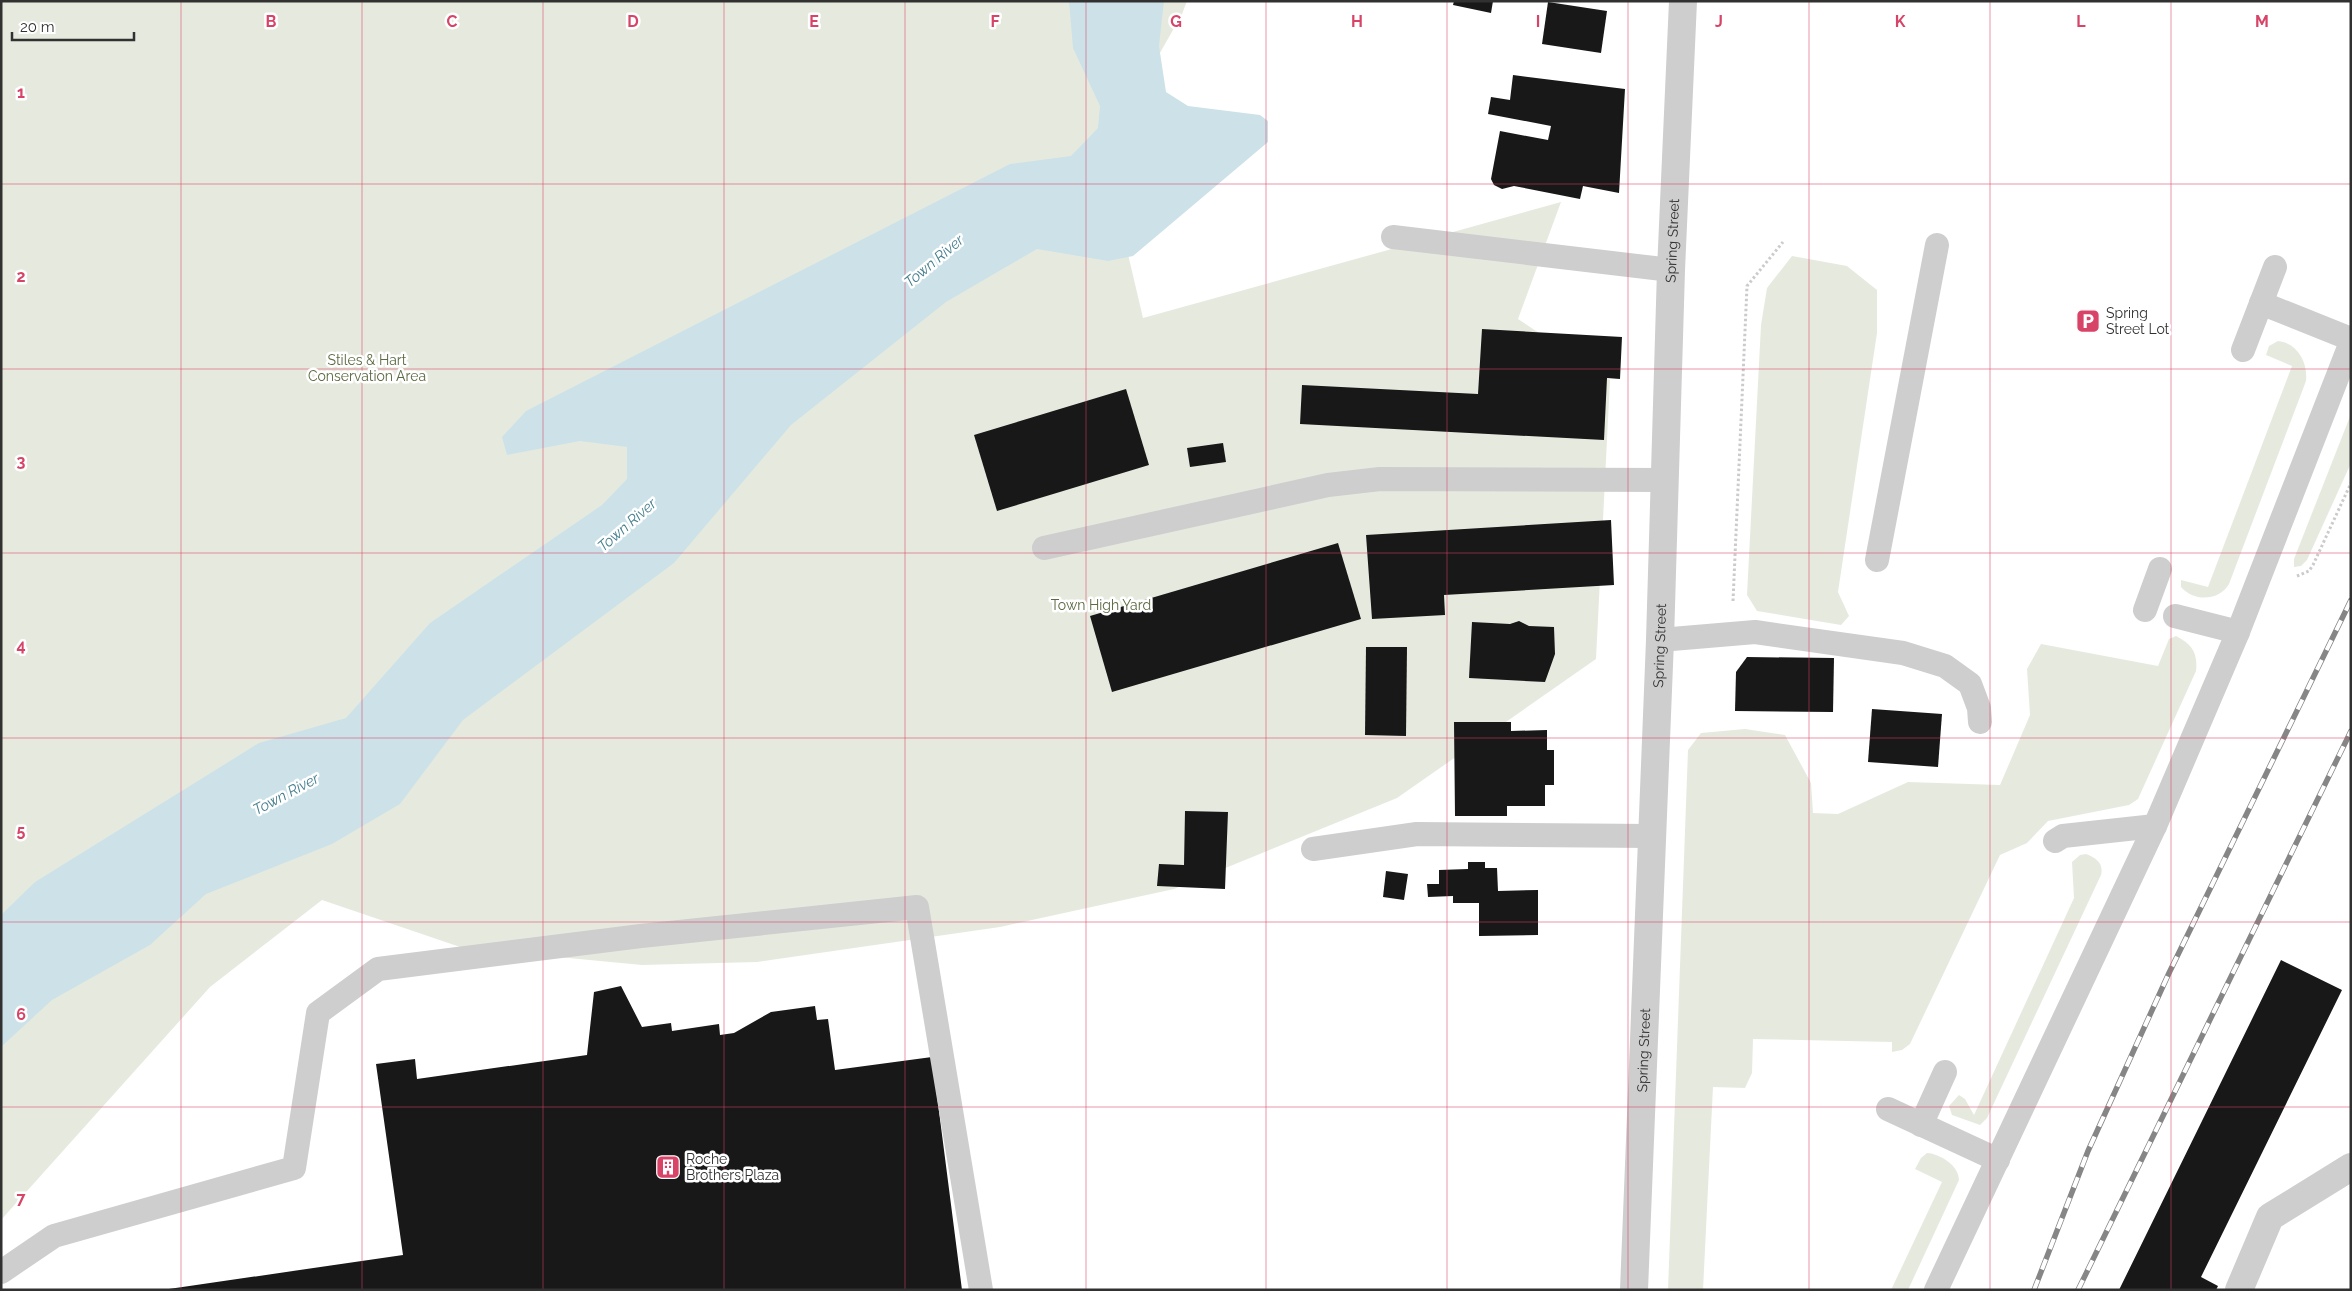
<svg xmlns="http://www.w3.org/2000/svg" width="2352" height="1291" font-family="Raleway,sans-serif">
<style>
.green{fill:#e6eade}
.water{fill:#cce2e8}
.building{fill:#181818}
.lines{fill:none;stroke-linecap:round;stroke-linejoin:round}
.path{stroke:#cbcbcb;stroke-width:3;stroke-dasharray:2.5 2.5;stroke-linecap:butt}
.service{stroke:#cecece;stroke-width:24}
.minor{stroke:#cecece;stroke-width:28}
.tertiary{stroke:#cecece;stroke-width:28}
.rail-casing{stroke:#868686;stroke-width:5.5}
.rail{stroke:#fff;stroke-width:4;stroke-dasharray:11;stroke-linecap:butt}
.grid{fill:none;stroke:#d74468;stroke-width:1;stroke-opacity:0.55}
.labels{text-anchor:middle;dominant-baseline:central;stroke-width:5;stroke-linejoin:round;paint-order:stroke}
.street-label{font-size:14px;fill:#313131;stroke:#fff}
.poi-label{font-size:14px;fill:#313131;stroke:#fff;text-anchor:start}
.park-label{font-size:14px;fill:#5b6a42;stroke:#fff}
.water-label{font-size:15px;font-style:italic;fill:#457e8d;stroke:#fff}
.grid-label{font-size:16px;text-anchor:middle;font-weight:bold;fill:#d74468;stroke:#fff;stroke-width:5;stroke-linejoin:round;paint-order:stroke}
</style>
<rect width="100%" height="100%" fill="#fff"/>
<g class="green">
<path d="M1,1H1187L1182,14L1104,152L1143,318L1561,202L1518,319L1610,380L1596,659L1397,798L1174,889L1000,927L757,962L642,965L463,948L322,900L210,987L1,1220Z"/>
<path d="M1792,256L1847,266L1877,290V333L1838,592L1849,616L1841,625L1757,611L1747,595L1761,325L1767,288Z"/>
<path d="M2278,341C2298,343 2308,363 2306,381L2229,584C2219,601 2194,602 2181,587V580L2208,587L2292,366L2266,355L2269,346Z"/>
<path d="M2351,414V463L2307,560L2301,566L2294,567V559Z"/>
<path d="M2176,636C2192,644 2198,653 2196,671L2138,799L2129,805L2048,821L2027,843L2000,855L1910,1044L1902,1050L1892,1052V1042L1753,1039L1752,1073L1745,1088L1713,1087L1703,1290H1668L1688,750L1701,733L1745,729L1785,735L1811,783L1813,813L1838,814L1908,782L2000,785L2030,715L2027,669L2041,644L2158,666L2169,639Z"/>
<path d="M2086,854C2096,858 2104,863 2101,875L1987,1118L1980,1125L1952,1115L1949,1106L1959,1095L1965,1099L1974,1115L2074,898L2072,862L2080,855Z"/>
<path d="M1927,1153C1941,1154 1959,1166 1959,1180L1908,1290H1891L1942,1182L1915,1169L1921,1158Z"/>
</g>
<path class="water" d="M1069,1H1164L1159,46L1166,92L1188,106L1260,115L1268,121V142L1133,256L1108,261L1037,249L946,302L791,425L674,563L463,720L400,804L332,844L206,894L150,945L52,1000L1,1047V915L35,882L259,743L346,718L430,623L602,505L627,479V447L580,441L507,455L502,437L526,411L1010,164L1071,156L1098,128L1100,106L1073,48Z"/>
<g class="building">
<path d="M1454,1H1493L1491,13L1453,5Z"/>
<path d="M1548,2L1607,11L1601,53L1542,44Z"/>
<path d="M1513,75L1625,89L1619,193L1583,186L1580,199L1514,186L1502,189L1494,185L1491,179L1500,131L1548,140L1551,126L1488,114L1491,97L1510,100Z"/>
<path d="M1482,329L1622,337L1620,379L1607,378L1604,440L1300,424L1302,385L1478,394Z"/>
<path d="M1126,389L1149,465L997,511L974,435Z"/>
<path d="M1223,443L1226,462L1190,467L1187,448Z"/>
<path d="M1611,520L1614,585L1444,595L1445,615L1372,619L1366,535Z"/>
<path d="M1338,543L1361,619L1112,692L1090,616Z"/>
<path d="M1519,621L1529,626L1554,627L1555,654L1545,682L1469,678L1472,622L1510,624Z"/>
<path d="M1366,647H1407L1406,736L1365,735Z"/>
<path d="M1747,657L1834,658L1833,712L1735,711L1736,672Z"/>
<path d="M1872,709L1942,714L1938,767L1868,762Z"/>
<path d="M1454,722H1511V731L1547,730V750H1554V785H1545V806H1507V816H1455Z"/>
<path d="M1185,811L1228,812L1225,889L1157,886L1159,864L1184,865Z"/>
<path d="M1468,862H1485V868H1497L1498,891L1538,890V935L1479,936V903H1453V896L1428,897L1427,884H1439V870L1468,869Z"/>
<path d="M1386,871L1408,874L1404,900L1383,897Z"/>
<path d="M2281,960L2342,990L2201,1277L2218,1286L2216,1290H2119Z"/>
<path d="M621,986L642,1027L671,1023L672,1031L719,1024L720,1035L734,1033L771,1012L815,1006L817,1020L828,1019L835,1070L932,1057L962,1290H162L403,1255L376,1064L415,1059L417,1079L587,1055L594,992Z"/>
</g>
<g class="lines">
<g class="path">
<path d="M2297,576L2309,571L2313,565L2351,483"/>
<path d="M1733,601L1747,286L1783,242"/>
</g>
<g class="service">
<path d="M1393,237L1671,270"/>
<path d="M2261,303L2351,339"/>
<path d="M2243,350L2275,267"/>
<path d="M1044,548L1328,485L1380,479L1665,480"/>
<path d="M1877,560L1937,245"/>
<path d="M2145,610L2160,569"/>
<path d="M2175,616L2238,632"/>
<path d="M1660,640L1755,632L1903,653L1945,666L1970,684L1979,708L1980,722"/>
<path d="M2055,841L2063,836L2155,826"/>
<path d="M1313,849L1417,834L1651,836"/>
<path d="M1888,1109L1998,1160"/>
<path d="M1921,1125L1945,1072"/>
<path d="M1,1272L54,1236L294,1168L318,1013L378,969L641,936L917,907L981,1290"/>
<path d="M1936,1290L2155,826L2238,632L2351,342"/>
</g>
<path class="minor" d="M2239,1290L2270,1217L2351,1167"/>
<path class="tertiary" id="s1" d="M1634,1290L1660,640L1671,270L1683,1"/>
<g class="rail-casing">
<g id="rail">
<path d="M2034,1290L2088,1151L2169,973L2351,600"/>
<path d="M2078,1290L2351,731"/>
</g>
</g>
<use href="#rail" class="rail"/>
</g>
<path class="grid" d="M181,1V1290M362,1V1290M543,1V1290M724,1V1290M905,1V1290M1086,1V1290M1266,1V1290M1447,1V1290M1628,1V1290M1809,1V1290M1990,1V1290M2171,1V1290M1,184H2351M1,369H2351M1,553H2351M1,738H2351M1,922H2351M1,1107H2351"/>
<defs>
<g id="parking-square" transform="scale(1.25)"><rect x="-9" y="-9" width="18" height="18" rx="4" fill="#d74468" stroke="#fff"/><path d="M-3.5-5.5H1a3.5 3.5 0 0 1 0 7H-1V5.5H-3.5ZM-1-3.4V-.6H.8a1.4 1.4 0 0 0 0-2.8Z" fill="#fff"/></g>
<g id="building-square" transform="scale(1.25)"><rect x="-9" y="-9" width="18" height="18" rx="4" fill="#d74468" stroke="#fff"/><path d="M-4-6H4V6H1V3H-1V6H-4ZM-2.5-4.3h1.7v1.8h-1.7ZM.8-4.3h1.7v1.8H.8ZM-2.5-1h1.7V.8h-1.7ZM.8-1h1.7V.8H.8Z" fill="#fff"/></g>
</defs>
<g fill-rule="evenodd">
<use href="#parking-square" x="2088" y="321"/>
<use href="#building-square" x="668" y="1167"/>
</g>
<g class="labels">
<g class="street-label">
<text stroke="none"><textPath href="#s1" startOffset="1050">Spring Street</textPath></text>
<text stroke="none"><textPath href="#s1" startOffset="645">Spring Street</textPath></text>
<text stroke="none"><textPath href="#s1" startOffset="240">Spring Street</textPath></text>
</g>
<g class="poi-label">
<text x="2106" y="313">Spring<tspan x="2106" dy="16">Street Lot</tspan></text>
<text x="686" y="1159">Roche<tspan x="686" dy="16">Brothers Plaza</tspan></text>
</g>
<g class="park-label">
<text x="367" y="360">Stiles &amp; Hart<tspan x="367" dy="16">Conservation Area</tspan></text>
<text x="1101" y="605">Town High Yard</text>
</g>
<g class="water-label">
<text transform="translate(934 261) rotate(-40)">Town River</text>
<text transform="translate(627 525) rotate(-41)">Town River</text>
<text transform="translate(286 794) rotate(-28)">Town River</text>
</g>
</g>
<g class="grid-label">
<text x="271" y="27">B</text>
<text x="452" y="27">C</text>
<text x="633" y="27">D</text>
<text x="814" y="27">E</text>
<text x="995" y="27">F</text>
<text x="1176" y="27">G</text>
<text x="1357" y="27">H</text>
<text x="1538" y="27">I</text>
<text x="1719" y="27">J</text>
<text x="1900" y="27">K</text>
<text x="2081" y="27">L</text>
<text x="2262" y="27">M</text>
<text x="21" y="98">1</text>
<text x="21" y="282">2</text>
<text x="21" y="467">3</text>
<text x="21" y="651">4</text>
<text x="21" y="836">5</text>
<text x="21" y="1020">6</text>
<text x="21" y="1204">7</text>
</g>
<rect width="2352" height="1291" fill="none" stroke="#313131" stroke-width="5"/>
<path d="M12 32v8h122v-8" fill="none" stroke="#313131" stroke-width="2.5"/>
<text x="20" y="32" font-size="15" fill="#313131" stroke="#ffffff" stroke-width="4" paint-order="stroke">20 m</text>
</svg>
